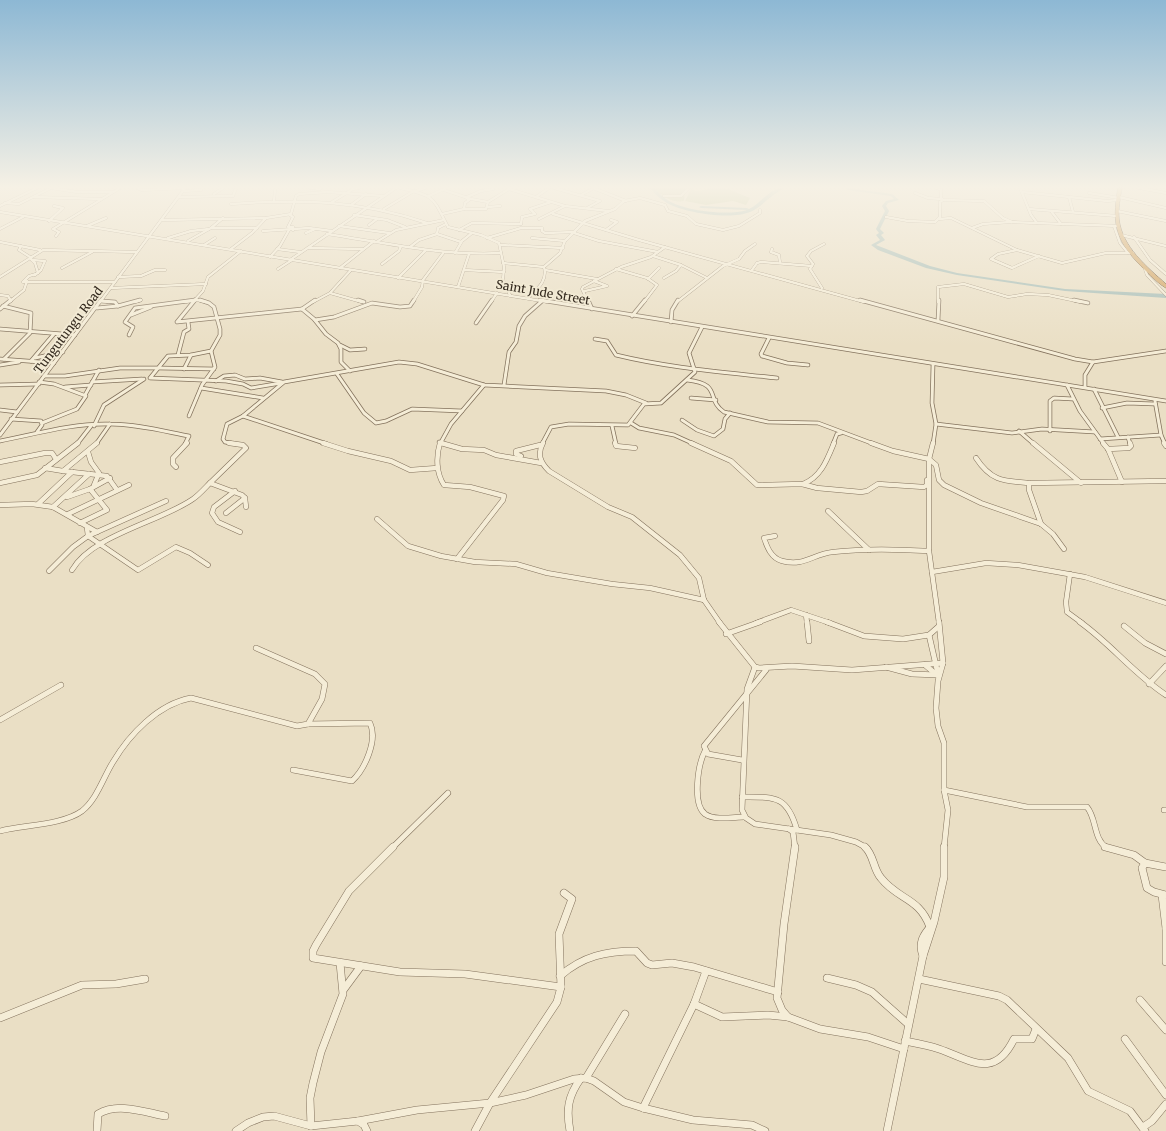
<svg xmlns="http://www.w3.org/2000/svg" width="1166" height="1131" font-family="Merriweather,serif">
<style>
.green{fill:#c0c79a}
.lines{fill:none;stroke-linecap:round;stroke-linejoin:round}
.river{fill:#a6bdb7;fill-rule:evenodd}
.street-far4-casing{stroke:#83725d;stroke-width:3}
.street-far3-casing{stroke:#83725d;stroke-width:4.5}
.street-far2-casing{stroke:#83725d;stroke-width:5.5}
.street-far1-casing{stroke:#83725d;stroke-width:6}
.street-casing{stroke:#83725d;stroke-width:8}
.highway-casing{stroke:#514030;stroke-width:1}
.street-far4{stroke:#f5edd7;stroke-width:2.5}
.street-far3{stroke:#f5edd7;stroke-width:3}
.street-far2{stroke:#f5edd7;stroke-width:4.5}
.street-far1{stroke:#f5edd7;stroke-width:5}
.street{stroke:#f5edd7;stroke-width:7}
.highway{fill:#d1a15d;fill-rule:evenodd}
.labels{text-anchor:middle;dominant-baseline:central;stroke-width:4;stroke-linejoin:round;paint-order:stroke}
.far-street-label{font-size:12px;fill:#342a1f;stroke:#f2ead4}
</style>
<rect width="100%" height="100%" fill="#eadfc5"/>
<g class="green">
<path d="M655,188H685L684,201C673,203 662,197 655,188Z"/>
<path d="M715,188L728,189L750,198L746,205L733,201L706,205L685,201L691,189L696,191Z"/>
</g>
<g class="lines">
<g class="river">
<path d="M650,188H654C659,193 663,197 669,201C686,211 728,216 747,210L701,208L699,207L701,206L747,208L749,209C760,204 771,187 784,188C780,191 775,193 771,197C764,202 758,209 750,212C730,220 685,213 667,203C660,199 655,194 650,188Z"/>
<path d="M847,188L892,194L899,200L888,203L886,206L889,211L880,229L884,233L881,235L885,240L876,245L930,266L957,273L1065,289L1166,294V298L1065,291L957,275L926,268L878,250L871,245L880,240L876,235L879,233L876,229L885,211L882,206L886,201L894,199L891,196L848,190L846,189Z"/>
</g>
<g class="street-far4-casing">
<g id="street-far4">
<path d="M51,188L77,192H112"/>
<path d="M137,188L142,190L185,188"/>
<path d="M310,188L320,189"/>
<path d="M400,188C435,196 432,196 448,227L481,235L499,243L504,267L503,280L510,295"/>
<path d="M554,188L600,201L587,208"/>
<path d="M593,188L626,201"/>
<path d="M937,188L941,190V198L943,200L984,201L1003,218L1012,222L1118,226"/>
<path d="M1020,188L1031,215L1037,223"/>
<path d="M1139,188L1166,193"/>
<path d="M444,190L471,199L488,202"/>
<path d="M183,191L201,190"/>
<path d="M416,191L425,188"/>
<path d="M1022,192L1107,201L1118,200"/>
<path d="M915,193L928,198L941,199"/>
<path d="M1089,193L1119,198"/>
<path d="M214,194L223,188"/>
<path d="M581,195L594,188"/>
<path d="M429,196L446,188"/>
<path d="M664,196H681L689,188"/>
<path d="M34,197L101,199"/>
<path d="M179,197L233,196L236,188"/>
<path d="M467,197L481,191L493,189"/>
<path d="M536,197L549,188"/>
<path d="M1069,197L1073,212"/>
<path d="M1119,197L1166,208"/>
<path d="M274,201L275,190"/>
<path d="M332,202L353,189L359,188"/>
<path d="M5,203L19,204L51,188"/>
<path d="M231,204C302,199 359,200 427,223"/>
<path d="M351,205L366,194"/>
<path d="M0,206L37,188"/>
<path d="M488,207L500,206"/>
<path d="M384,209L414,191"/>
<path d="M464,209L465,203L469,200L466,197"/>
<path d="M1029,209L1117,216"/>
<path d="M1051,211L1061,224"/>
<path d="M1117,211L1166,221"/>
<path d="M0,212L548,302"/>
<path d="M442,214L464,209H486L488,202L509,189L565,206L608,211"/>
<path d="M553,214L639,240L864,302"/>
<path d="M290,215L293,217L288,227H293V230"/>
<path d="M354,215L387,220L405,227"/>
<path d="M886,217L908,221L935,222L940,217V202L943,200"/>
<path d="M266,218L291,214L296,196L299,194L328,192L383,196"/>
<path d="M539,219L565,206"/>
<path d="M939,219L951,218L1017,250L1062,263L1106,253H1133"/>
<path d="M162,220L266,218L252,233L231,249"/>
<path d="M49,221L63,208L54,206"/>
<path d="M521,224L522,217L535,214L530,209L551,202"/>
<path d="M369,225L377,219"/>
<path d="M87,226L106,218"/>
<path d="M339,226L389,233"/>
<path d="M1114,226L1120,243L1128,253"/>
<path d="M211,228H257"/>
<path d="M972,228L983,224L1010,222"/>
<path d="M0,229L23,217"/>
<path d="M459,230L472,223L521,224"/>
<path d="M606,230L617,222L611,220"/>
<path d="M263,231L309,228L332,231"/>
<path d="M306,233L315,229"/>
<path d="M574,233L599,241L658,252"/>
<path d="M327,234C385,243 442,256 501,253"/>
<path d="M437,234L461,242"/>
<path d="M1121,235L1166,246"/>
<path d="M56,236L59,232L53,229L120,188"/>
<path d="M1134,237L1150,260L1166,274"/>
<path d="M168,238L191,231L209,229"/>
<path d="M487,238L521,228H542V231L545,233L575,232"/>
<path d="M532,238L565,241"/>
<path d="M188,241L211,228L223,218"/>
<path d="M378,241L396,230L444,220"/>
<path d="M0,242L40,250"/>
<path d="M204,245L215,238"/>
<path d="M501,245L563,248"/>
<path d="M21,246L19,250L30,257"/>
<path d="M410,247L419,240L437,234L438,228L446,224"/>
<path d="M308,248L363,249"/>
<path d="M277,249L300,252"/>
<path d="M772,249L771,252L779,255L780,263"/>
<path d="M1017,250L998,254L991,259L1012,268L1039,256"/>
<path d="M455,253L462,241L472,233"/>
<path d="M653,256L681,265L707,278"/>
<path d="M270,257L280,246L289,230"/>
<path d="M31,259L35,263L38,273"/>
<path d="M32,260L45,261L41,270L35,275"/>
<path d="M290,260L396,188"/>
<path d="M503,263L544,267"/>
<path d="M382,264L399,251L401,246"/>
<path d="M1144,266L1147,275L1166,295"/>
<path d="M62,268L92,252"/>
<path d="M340,268L374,241"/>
<path d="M278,269L292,260"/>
<path d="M616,269L647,278L657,285L644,302"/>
<path d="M464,270L504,272"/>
<path d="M545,270L597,279"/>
<path d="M752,270L757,263L761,262L812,266"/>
<path d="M36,274L29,276L23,282H115"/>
<path d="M0,277L43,250L137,252"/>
<path d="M118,277L141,276L155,270H165"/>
<path d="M398,278L426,250"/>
<path d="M664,278L676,271L681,265"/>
<path d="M648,279L659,268"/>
<path d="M458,287L469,254"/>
<path d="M111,288L206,284"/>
<path d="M822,288L810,269L813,264L807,256L811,251L824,244"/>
<path d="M585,291L607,286L594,281"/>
<path d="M330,293L362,302"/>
<path d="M0,295L8,296L11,301"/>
<path d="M528,298C537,289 548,281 544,267L560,253L565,241L585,221L615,209L624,201L640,198L665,205L668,211L687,216L696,224L723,230L739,226L760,213V210"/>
<path d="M102,301L109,302"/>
<path d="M9,302L24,290L27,281"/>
<path d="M100,302L185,188"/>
<path d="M135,302L141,300"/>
<path d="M185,302L197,300L206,302"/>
<path d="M193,302L203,291L208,277L241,251"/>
<path d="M313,302L330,293L351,270"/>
<path d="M413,302L422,287L423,280L444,252"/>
<path d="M491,302L497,293"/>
<path d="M588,302L582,289L583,287L621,267L651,257L665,247"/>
<path d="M677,302L723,266L739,259L745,251L755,244"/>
<path d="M938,302V287L964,284L1008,297L1027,294L1048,295L1081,302"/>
</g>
</g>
<g class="street-far3-casing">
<g id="street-far3">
<path d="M195,300L177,322L302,309"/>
<path d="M200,300L209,303L214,307L220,329V335L211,351L191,355L168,356L150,378L226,381L243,384L251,388L281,383"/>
<path d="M315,300L302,309L314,319L326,334L338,343L341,349V362L350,371"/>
<path d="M358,300L364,302"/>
<path d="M540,300L1166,401"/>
<path d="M588,300L592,309"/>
<path d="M860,300L1075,359L1093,362L1166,351"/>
<path d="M1074,300L1088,303"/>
<path d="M102,301L115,302L118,306"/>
<path d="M3,306L31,313L30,333L4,359"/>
<path d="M97,308L118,306L140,300"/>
<path d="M0,309L11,300"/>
<path d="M131,315L151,307"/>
<path d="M632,316L645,300"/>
<path d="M315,320L334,317L372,303L400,307L410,306L414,300"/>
<path d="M938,320L939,300"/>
<path d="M671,322L672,310L678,300"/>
<path d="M476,323L492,300"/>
<path d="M0,329L75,335"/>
<path d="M129,335L133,327L125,322L135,308L195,300"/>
<path d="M769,338L761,354L762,356L787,363L808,365"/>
<path d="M595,339L607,341L616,355C669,368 723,372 777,378"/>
<path d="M340,345L350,350L365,349"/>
<path d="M178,355L184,332L189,329L188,322"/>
<path d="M35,358L63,352"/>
<path d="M0,359L54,363"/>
<path d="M31,361L54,334"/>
<path d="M0,365L19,362"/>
<path d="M933,365L932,403L936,424L933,444"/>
<path d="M159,368L214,369"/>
<path d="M184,369L191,355"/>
<path d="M337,374L364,413L376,423L386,421L412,409L462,411"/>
<path d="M44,376H65L120,368H157"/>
<path d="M687,380C723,384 705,399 724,412L768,422L818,423L874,444"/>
<path d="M216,381L224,376L235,375L245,379L260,378L282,382"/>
<path d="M39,382L54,384L86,396L77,409L42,423"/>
<path d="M92,382L142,379"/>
<path d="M0,385L39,384"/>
<path d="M504,385L509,352L516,342L519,326L525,316L542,301"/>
<path d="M1067,385L1080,411L1104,444"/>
<path d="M65,387L91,385"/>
<path d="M1085,387V375L1093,362"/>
<path d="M201,388L263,398"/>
<path d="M1094,389L1118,437"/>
<path d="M85,395L99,370"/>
<path d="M691,398L716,400"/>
<path d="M1155,401L1161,435L1165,444"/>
<path d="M1102,408L1127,403L1155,404"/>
<path d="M0,410L17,412"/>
<path d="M189,416L202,385L215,367L211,351"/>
<path d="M243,416L327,444"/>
<path d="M11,419L41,421L42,425L37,432"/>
<path d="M682,420L697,430L714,436L723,429L725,419L730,413"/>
<path d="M631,423L639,428L674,435L694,444"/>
<path d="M936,424L1012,433L1042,429L1095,432"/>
<path d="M94,426L104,405L144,379"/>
<path d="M612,426L616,444"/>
<path d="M1019,431L1034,444"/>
<path d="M1050,431V401L1054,398L1073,399"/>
<path d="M0,435L101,300"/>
<path d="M1128,437L1130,444"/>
<path d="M1100,439L1161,435"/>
<path d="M0,441C36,434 72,423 110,424C136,424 163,431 189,436L185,444"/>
<path d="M439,442L445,444"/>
<path d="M77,444L91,426"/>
<path d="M96,444L110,424"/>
<path d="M236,444L225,442L223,439L227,424L243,416L284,382L399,362L417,364L484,385L606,391L626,395L646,403"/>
<path d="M440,444L451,424L484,385"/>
<path d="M542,444L551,427L569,424L628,425L644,404L661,403L695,372L689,353L702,327"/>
<path d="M833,444L837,434L841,433"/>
</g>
</g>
<g class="street-far2-casing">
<g id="street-far2">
<path d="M97,443L63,471L107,476L117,490"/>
<path d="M229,443L243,445L246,448L210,483L242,495L245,498L246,507"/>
<path d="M323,443L348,451L391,461L410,470L437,468"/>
<path d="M440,443C436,456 436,473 444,485L470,487L504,496L503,500L457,559"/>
<path d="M441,443L462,449L484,450L496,455L541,463"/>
<path d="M543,443C537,454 540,462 549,471L608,507L632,517L680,555L699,578L704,600L720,623"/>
<path d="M615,443L616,446L635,448"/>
<path d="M691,443L731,461L757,485L802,484L817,488L861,492L867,491L878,484L924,487L927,485V480"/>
<path d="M871,443L893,451L929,459L936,465L939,480L944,485L981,503L1041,524L1053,534L1064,549"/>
<path d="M933,443L929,459V551L939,623"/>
<path d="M1033,443L1081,483"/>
<path d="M1103,443L1108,449L1122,482"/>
<path d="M1164,443L1166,446"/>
<path d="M1108,449L1129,448L1131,446L1130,443"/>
<path d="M88,452L91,462L99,473L94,485"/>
<path d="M521,456L516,454V451L540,445"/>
<path d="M976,458C991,481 1003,481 1029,483"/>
<path d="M0,462L45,453H52L56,459"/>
<path d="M176,467L173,464V458L187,443"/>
<path d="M45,468L63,471"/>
<path d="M0,483L37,475L78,443"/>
<path d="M803,484C821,477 827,460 834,443"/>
<path d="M235,491L214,507L212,513L218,522L240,532"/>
<path d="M67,497L90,489"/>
<path d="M38,504L72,472"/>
<path d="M0,505L32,504L53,507L97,532"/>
<path d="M53,507L89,474"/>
<path d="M828,511L869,550"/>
<path d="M226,513L245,498"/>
<path d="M68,514L129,485"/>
<path d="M377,519L408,546L441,556L475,562L516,564L547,573L612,584L650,588L704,600"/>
<path d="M80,523L107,510L90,489L110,478"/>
<path d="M1041,524L1029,490V483L1166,481"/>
<path d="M87,528L88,536L138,570L176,547L190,553L208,565"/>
<path d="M775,536L764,538C767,547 771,558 782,561C804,567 813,554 833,552C865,548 897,549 929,551"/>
<path d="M72,570C92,535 160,522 193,499C199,495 205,488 210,483"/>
<path d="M49,571L73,547L88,536L166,501"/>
<path d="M932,572L986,563L1018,565L1085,577L1166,603"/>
<path d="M1070,574L1066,602L1067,612L1082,623"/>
<path d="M806,615L807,623"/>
<path d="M756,623L791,610L830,623"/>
</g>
</g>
<g class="street-far1-casing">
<g id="street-far1">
<path d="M719,622L755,667L759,668L792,666L852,670L943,663"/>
<path d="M807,622L809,641"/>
<path d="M827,622L864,636L903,639L929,635L938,627"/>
<path d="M939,622L943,663L938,681L936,708L938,726L944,743V790L948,810L944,848"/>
<path d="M1080,622C1111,644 1134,674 1166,695"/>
<path d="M1124,626L1145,643L1166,654"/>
<path d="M726,634L760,622"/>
<path d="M929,635L938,674"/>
<path d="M925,665L937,675"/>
<path d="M755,667L747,689L742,810L746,818L755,824L831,835L856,842L867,848"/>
<path d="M886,667L912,674L938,675"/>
<path d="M1149,684L1166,666"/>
<path d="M0,720L61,685"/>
<path d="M705,751C698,764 692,804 705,814C715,821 734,817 744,817"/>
<path d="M742,760L708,754L704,746L766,670"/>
<path d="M293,770L352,781C365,769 378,740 370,723L308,724"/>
<path d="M944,790L1027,807H1087C1097,819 1093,839 1107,848"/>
<path d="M742,797C775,797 787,795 797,830"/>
<path d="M1164,810H1166"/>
<path d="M789,829L793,832L795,848"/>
<path d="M0,831C23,825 63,825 82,811C97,799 103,778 113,762C129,735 158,704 191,698L297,726L308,724L322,699L325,684L315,674L256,648"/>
<path d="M392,848L448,793"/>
</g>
</g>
<g class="street-casing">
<g id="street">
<path d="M393,847L349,891L316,945L313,951V958L400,972L465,974L561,987"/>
<path d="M865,847C874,855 873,869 881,878C898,900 919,897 930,927"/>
<path d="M1105,847L1134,855L1145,863"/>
<path d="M1166,867L1145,863L1142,868L1147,888L1154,892L1166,895"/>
<path d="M1162,895L1166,928"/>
<path d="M1166,929V962"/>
<path d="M923,956C918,943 923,935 932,925"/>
<path d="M560,976C583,956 606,951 636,951L647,963L652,965L672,963L694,967L778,992"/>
<path d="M827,978L856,985L872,992L908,1024"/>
<path d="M919,979L999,996L1007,1000L1068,1058L1088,1091L1130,1111L1145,1131"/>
<path d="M344,989L361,966"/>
<path d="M1140,1000L1166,1030"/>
<path d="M694,1004L722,1017L768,1015L788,1017L820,1029L868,1037L904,1049"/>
<path d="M788,1017L782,1010L777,998L784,924L795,847"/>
<path d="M0,1018L82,985L116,984L145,979"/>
<path d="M1125,1039L1166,1095"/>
<path d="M905,1041C916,1043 928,1045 939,1049C971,1060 994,1080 1014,1039H1032L1036,1029"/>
<path d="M586,1078L625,1014"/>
<path d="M643,1108L694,1004L706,971"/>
<path d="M358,1121L417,1110L490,1103L526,1095L574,1079L586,1078L594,1081L624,1102L643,1108L693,1120L752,1125L765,1131"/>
<path d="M311,1126L310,1098L313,1083L321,1052L343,994L340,963"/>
<path d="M1143,1127L1152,1121L1166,1104"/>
<path d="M97,1131L98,1114C118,1102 144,1112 165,1116"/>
<path d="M236,1131L248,1123L263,1117L274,1116L311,1126L358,1121L364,1125L367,1131"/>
<path d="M475,1131L490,1103L557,1002L561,987L559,934L572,899L564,893"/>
<path d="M570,1131C566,1109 568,1096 581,1078"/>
<path d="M887,1131L923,956L934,922L944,877V847"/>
</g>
</g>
<g class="highway-casing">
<path id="highway" d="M1118,188H1122C1120,198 1118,209 1119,219C1122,247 1147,267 1166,284V288C1159,284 1152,277 1146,271C1117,243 1111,227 1118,188Z"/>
</g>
<use href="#street-far4" class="street-far4"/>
<use href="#street-far3" class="street-far3"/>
<use href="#street-far2" class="street-far2"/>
<use href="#street-far1" class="street-far1"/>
<use href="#street" class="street"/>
<use href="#highway" class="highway"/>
</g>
<linearGradient id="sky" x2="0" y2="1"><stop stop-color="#8db8d4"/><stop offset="0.54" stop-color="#f6f1e5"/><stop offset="1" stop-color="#f6f1e5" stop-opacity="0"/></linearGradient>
<rect width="1166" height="346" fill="url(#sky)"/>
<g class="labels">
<g class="far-street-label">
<text transform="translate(543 292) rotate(10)">Saint Jude Street</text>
<text transform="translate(68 330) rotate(-53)">Tungutungu Road</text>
</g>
</g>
</svg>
